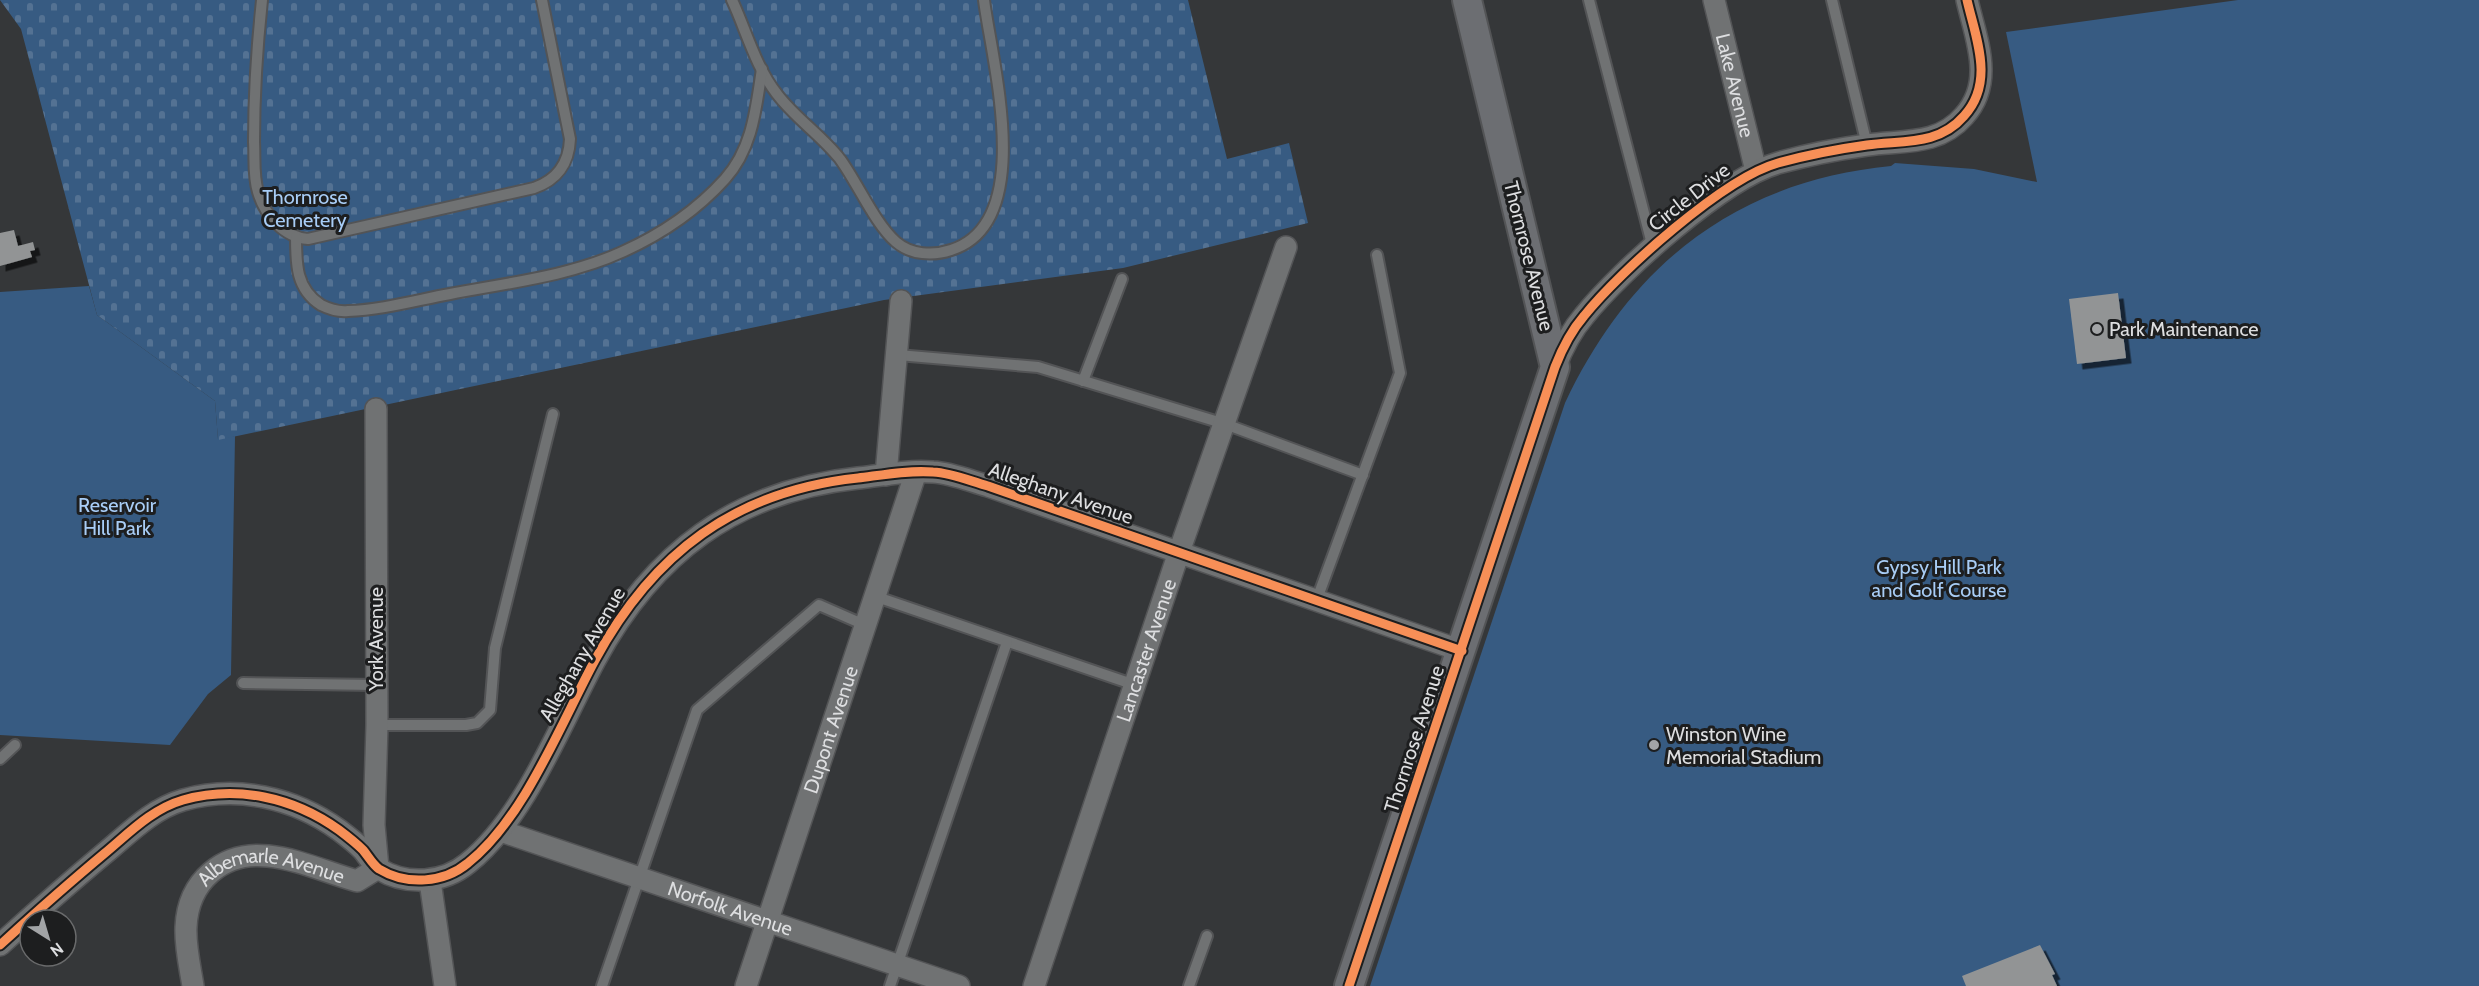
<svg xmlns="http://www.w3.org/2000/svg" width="2479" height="986" font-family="Cabin,sans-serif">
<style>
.green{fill:#375b82}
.cemetery{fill:url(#cemetery-stones)}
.building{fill:#929495;filter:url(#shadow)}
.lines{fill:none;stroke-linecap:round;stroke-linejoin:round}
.lane-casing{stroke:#535456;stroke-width:14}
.street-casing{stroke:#535456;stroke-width:24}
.secondary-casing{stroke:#535456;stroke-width:32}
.lane{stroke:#707273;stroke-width:10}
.street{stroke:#707273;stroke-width:21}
.secondary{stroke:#6c6e72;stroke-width:28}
.cycleway-casing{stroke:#1d1e1f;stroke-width:13}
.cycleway{stroke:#f78f57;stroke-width:9}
.poi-dot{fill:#a2a4a6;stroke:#1d1e1f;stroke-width:2}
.labels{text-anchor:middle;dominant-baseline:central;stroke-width:6;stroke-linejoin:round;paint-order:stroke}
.street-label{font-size:20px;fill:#dddee0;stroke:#1d1e1f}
.park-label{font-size:20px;fill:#a8cdf6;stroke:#1d1e1f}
.poi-label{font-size:20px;fill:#dddee0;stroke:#1d1e1f;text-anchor:start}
</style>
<defs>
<pattern id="cemetery-stones" width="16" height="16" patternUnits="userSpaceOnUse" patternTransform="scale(1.5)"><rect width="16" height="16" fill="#375b82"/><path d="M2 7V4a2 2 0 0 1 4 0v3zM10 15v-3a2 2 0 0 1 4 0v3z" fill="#547293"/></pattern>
<filter id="shadow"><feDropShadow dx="5.5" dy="5.5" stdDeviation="0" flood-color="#0009"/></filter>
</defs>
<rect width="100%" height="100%" fill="#353739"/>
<g class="green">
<path d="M2238,0H2479V986H1370L1565,403C1630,265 1736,181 1891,166L1895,163L1974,169L2037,182L2006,32Z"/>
<path d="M89,286L97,315L215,401L218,439L235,436L231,675L208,694L170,745L0,735V292Z"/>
</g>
<path class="cemetery" d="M0,0H1188L1227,159L1289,143L1308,223L1123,268L884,300L218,440L215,401L97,315L21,29Z"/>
<g class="building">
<path d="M14,230L18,246L33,242L35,250L30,251L32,257L0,266V233Z"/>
<path d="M2118,293L2126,358L2077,364L2069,299Z"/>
<path d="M2040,945L2055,974L2052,975L2057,986H1966L1962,976Z"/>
</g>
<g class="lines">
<g class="lane-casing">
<g id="lane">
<path d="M262,0C257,47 254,95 254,142C255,158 253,176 258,192C265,215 283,237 308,239L534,188C557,180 569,163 570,139L542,0"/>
<path d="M732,0C746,30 756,68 777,94C795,118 821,135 840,159C857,182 875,224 896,242C911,255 933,256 951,250C1037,223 992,63 984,0"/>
<path d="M1589,0L1653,248"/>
<path d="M1832,0L1867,145"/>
<path d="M296,237C296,264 296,289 321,305C329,309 339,312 348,311C382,310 417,300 450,294C507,283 570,276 622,252C660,235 697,210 725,179C753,148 756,107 762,69"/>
<path d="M898,355L1038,367L1225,424L1363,475"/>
<path d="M1083,381L1122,279"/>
<path d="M877,597L1135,685"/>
<path d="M1317,599L1400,373L1377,255"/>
<path d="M243,683L376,685"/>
<path d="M377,725H466L477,723L490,710L495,648L553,414"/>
<path d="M0,759L15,745"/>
<path d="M602,986L697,710L819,605L867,626"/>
<path d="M890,986L1007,642"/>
<path d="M1189,986L1207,936"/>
</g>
</g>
<g class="street-casing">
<g id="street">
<path id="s1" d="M1714,0L1756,171"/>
<path d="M1555,367C1562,349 1571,331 1584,316C1620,271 1724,178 1778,163C1807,155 1838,149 1867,145C1903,140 1938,146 1964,116C1995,82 1976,39 1967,0"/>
<path d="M886,475L901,301"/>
<path id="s2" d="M501,831L959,986"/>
<path d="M430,881L445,986"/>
<path d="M0,945C34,914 69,883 105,853C129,833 152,809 183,800C237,785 293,797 339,830C347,836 356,843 363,850C368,856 373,865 379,869C407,886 444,883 468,863C524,819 561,723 595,660C653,553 735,491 858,478C882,475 908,470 933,472C952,473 970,481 988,486L1462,651"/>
<path id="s3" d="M193,986C190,967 185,946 186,927C188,881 223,851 268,856C298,859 328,873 357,881L378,868L374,825L377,725L376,409"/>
<path id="s4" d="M746,986L916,472"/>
<path id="s5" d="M1034,986L1179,552L1286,247"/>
</g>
</g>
<g class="secondary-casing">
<path id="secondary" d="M1349,986L1555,367L1467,0"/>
</g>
<use href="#lane" class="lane"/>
<use href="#street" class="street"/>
<use href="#secondary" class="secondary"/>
<g class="cycleway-casing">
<g id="cycleway">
<path d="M0,945C34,914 69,883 105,853C129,833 152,809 183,800C237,785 293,797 339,830C347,836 356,843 363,850C368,856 373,865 379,869C407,886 444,883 468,863C524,819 561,723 595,660C653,553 735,491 858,478C882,475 908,470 933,472C952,473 970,481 988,486L1462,651"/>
<path d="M1349,986L1555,367C1562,349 1571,331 1584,316C1620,271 1724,178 1778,163C1807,155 1838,149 1867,145C1903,140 1938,146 1964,116C1995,82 1976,39 1967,0"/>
</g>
</g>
<use href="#cycleway" class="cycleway"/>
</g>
<g class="poi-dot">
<circle cx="2097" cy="329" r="6"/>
<circle cx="1654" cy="745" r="6"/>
</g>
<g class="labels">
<g class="street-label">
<text stroke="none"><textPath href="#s1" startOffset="88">Lake Avenue</textPath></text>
<text transform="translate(1689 197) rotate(-38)">Circle Drive</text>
<text transform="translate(1529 256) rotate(76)">Thornrose Avenue</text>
<text transform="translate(1061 493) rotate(19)">Alleghany Avenue</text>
<text transform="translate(376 639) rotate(-90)">York Avenue</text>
<text stroke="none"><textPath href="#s5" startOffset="354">Lancaster Avenue</textPath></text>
<text transform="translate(582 654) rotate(-60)">Alleghany Avenue</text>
<text stroke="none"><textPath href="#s4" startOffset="270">Dupont Avenue</textPath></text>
<text transform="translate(1414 739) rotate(-72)">Thornrose Avenue</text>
<text stroke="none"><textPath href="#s3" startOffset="184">Albemarle Avenue</textPath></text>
<text stroke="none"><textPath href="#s2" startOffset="242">Norfolk Avenue</textPath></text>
</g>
<g class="park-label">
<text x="305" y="197">Thornrose<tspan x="305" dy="23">Cemetery</tspan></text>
<text x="117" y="505">Reservoir<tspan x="117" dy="23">Hill Park</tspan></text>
<text x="1939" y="567">Gypsy Hill Park<tspan x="1939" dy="23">and Golf Course</tspan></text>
</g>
<g class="poi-label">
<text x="2109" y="329">Park Maintenance</text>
<text x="1666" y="734">Winston Wine<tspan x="1666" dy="23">Memorial Stadium</tspan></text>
</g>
</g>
<g transform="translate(48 938) rotate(143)"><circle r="28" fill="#1d1e1f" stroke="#6a6b6c" stroke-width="1.5"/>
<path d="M0-4.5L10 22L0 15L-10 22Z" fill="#a2a4a6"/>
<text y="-9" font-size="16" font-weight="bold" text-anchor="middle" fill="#dddee0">N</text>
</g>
</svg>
